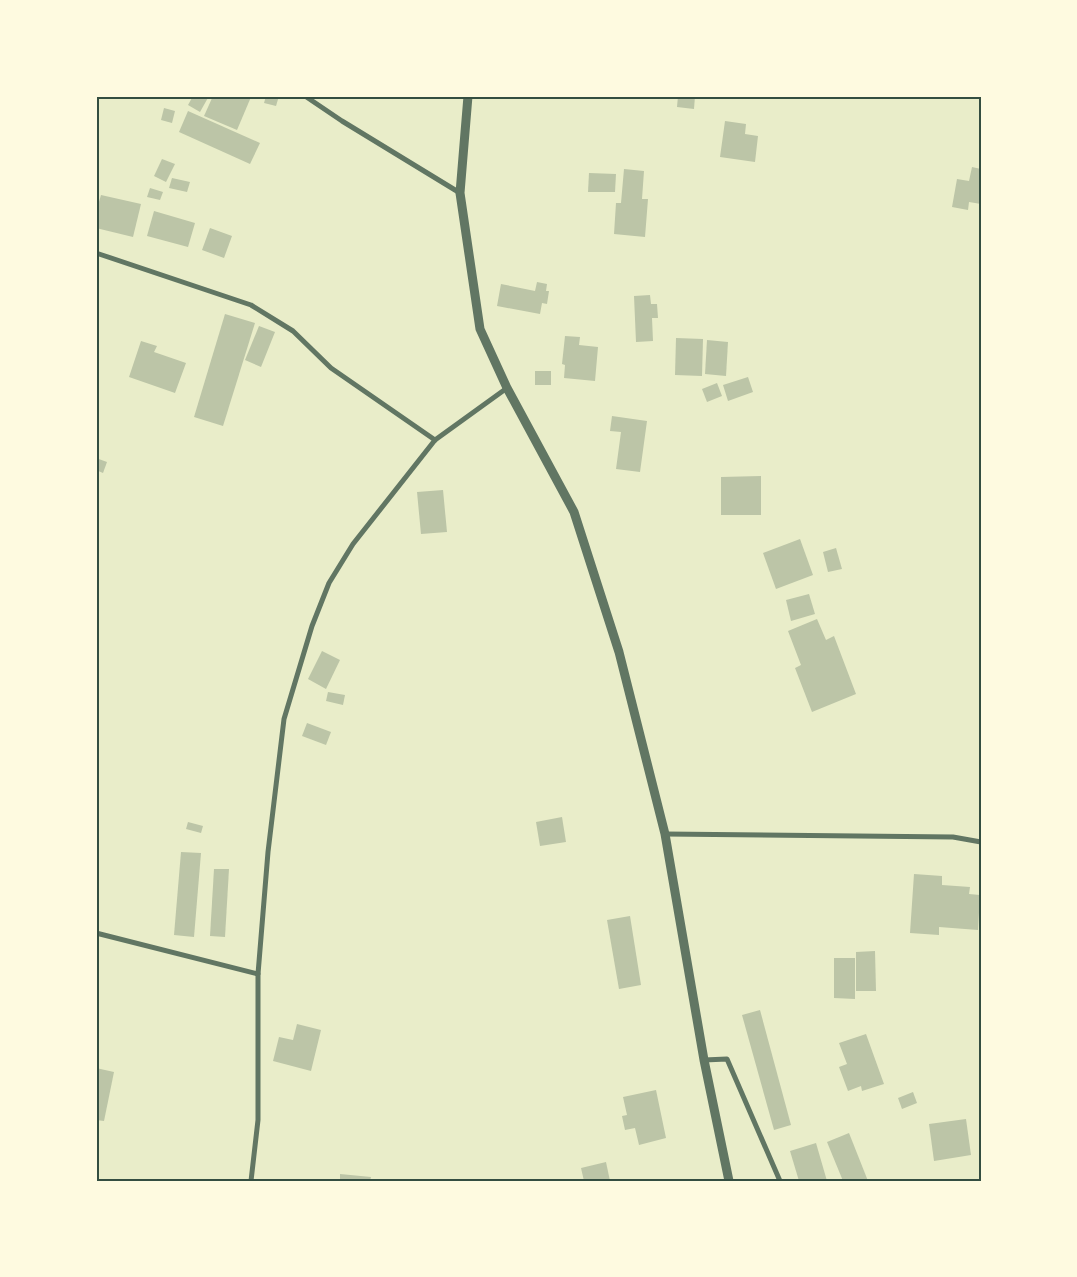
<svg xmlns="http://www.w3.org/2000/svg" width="1077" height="1277" font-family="'Titillium Web',sans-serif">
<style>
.building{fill:#bcc5a7}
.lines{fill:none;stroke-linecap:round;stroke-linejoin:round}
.minor{stroke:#617663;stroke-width:5}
.tertiary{stroke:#617663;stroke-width:9}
.neatline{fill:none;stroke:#344e41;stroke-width:2}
</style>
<rect width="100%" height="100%" fill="#e9edc9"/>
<g class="building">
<path d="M193,96H209L200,112L188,105Z"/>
<path d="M213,96L251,97L237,130L204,116Z"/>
<path d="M266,96H279L276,106L264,103Z"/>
<path d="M678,96H695L694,109L677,107Z"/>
<path d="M164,108L175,111L172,123L161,120Z"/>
<path d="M188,111L260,143L250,164L179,132Z"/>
<path d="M725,121L746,124L745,134L758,136L755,162L720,157Z"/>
<path d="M162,159L175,164L166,182L154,176Z"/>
<path d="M972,167L981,169V204L969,202L968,210L952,207L957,179L969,181Z"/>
<path d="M624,169L644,171L642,199H648L645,237L614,234L616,203H621Z"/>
<path d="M589,173L616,174L615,192H588Z"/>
<path d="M172,178L190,182L187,192L169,188Z"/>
<path d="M150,188L163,192L160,200L147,197Z"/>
<path d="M101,195L141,204L133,237L96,228V212Z"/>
<path d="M154,211L195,223L188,247L147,236Z"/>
<path d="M210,228L232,236L224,258L202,250Z"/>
<path d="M537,282L547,284L546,291H549L547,304L542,303L540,314L497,306L501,284L535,291Z"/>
<path d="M650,295L651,304H657L658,318H652L653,341L636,342L634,296Z"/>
<path d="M225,314L255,323L223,426L194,417Z"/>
<path d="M259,326L275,332L261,367L245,360Z"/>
<path d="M565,336L580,337L579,345L598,347L595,381L564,378L565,365L562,364Z"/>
<path d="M676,338L703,339L702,376L675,375Z"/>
<path d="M707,340L728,342L726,376L705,374Z"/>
<path d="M141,341L157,346L154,352L186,363L175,393L129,377Z"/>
<rect x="535" y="371" width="16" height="14"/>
<path d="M748,377L753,392L728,401L723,385Z"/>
<path d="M717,383L722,396L707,402L702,389Z"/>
<path d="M612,416L647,421L640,472L616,469L621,432L610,431Z"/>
<path d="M96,458L107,462L103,473L96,470Z"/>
<path d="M761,476V515H721V477Z"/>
<path d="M443,490L447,532L421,534L417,492Z"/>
<path d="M800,539L813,575L776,589L763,553Z"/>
<path d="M836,548L842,569L828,572L823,552Z"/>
<path d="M809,594L815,614L791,621L786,600Z"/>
<path d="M817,619L826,640L834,636L856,694L812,712L795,668L801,665L788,631Z"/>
<path d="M322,651L340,660L326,689L308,679Z"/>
<path d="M328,692L345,695L343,705L326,701Z"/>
<path d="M307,723L331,732L326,745L302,736Z"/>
<path d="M562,817L566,842L540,846L536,822Z"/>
<path d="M188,822L203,826L201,833L186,829Z"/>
<path d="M181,852L201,853L194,937L174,935Z"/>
<path d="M214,869H229L225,937L210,936Z"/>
<path d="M914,874L942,876V885L970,887L969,894L980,895L978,930L939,927V935L910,933Z"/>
<path d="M630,916L641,985L619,989L607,920Z"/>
<path d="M875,951L876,991H856V952Z"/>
<path d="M834,958H855V999L834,998Z"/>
<path d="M760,1010L791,1125L774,1130L742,1015Z"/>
<path d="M297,1024L321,1030L311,1071L273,1061L279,1037L293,1040Z"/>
<path d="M866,1034L884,1084L862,1091L861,1086L848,1091L839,1067L847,1064L839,1043Z"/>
<path d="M96,1068L114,1072L104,1121L96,1120Z"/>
<path d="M656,1090L666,1138L639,1145L635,1128L625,1130L622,1116L627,1115L623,1097Z"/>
<path d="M913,1092L917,1103L902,1109L898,1098Z"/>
<path d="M966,1119L971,1155L934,1161L929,1124Z"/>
<path d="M849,1133L868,1181H843L827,1142Z"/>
<path d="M816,1143L827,1181H799L790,1151Z"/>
<path d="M606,1162L610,1181H584L581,1168Z"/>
<path d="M340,1174L371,1177L370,1181H340Z"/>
</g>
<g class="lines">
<g class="minor">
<path d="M305,96L342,121L460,193"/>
<path d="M96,253L251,305L293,331L331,368L435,440"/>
<path d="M665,834L953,837L981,842"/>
<path d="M96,933L258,974"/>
<path d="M704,1060L727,1059L780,1181"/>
<path d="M251,1181L258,1120V974L268,852L284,719L312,626L329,583L353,544L435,440L507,388"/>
</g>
<path class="tertiary" d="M468,96L460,193L480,329L507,388L574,512L619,652L665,834L704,1060L729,1181"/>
</g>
<rect width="1077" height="1277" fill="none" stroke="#fefae0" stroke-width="195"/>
<rect x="98" y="98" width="882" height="1082" class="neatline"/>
</svg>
